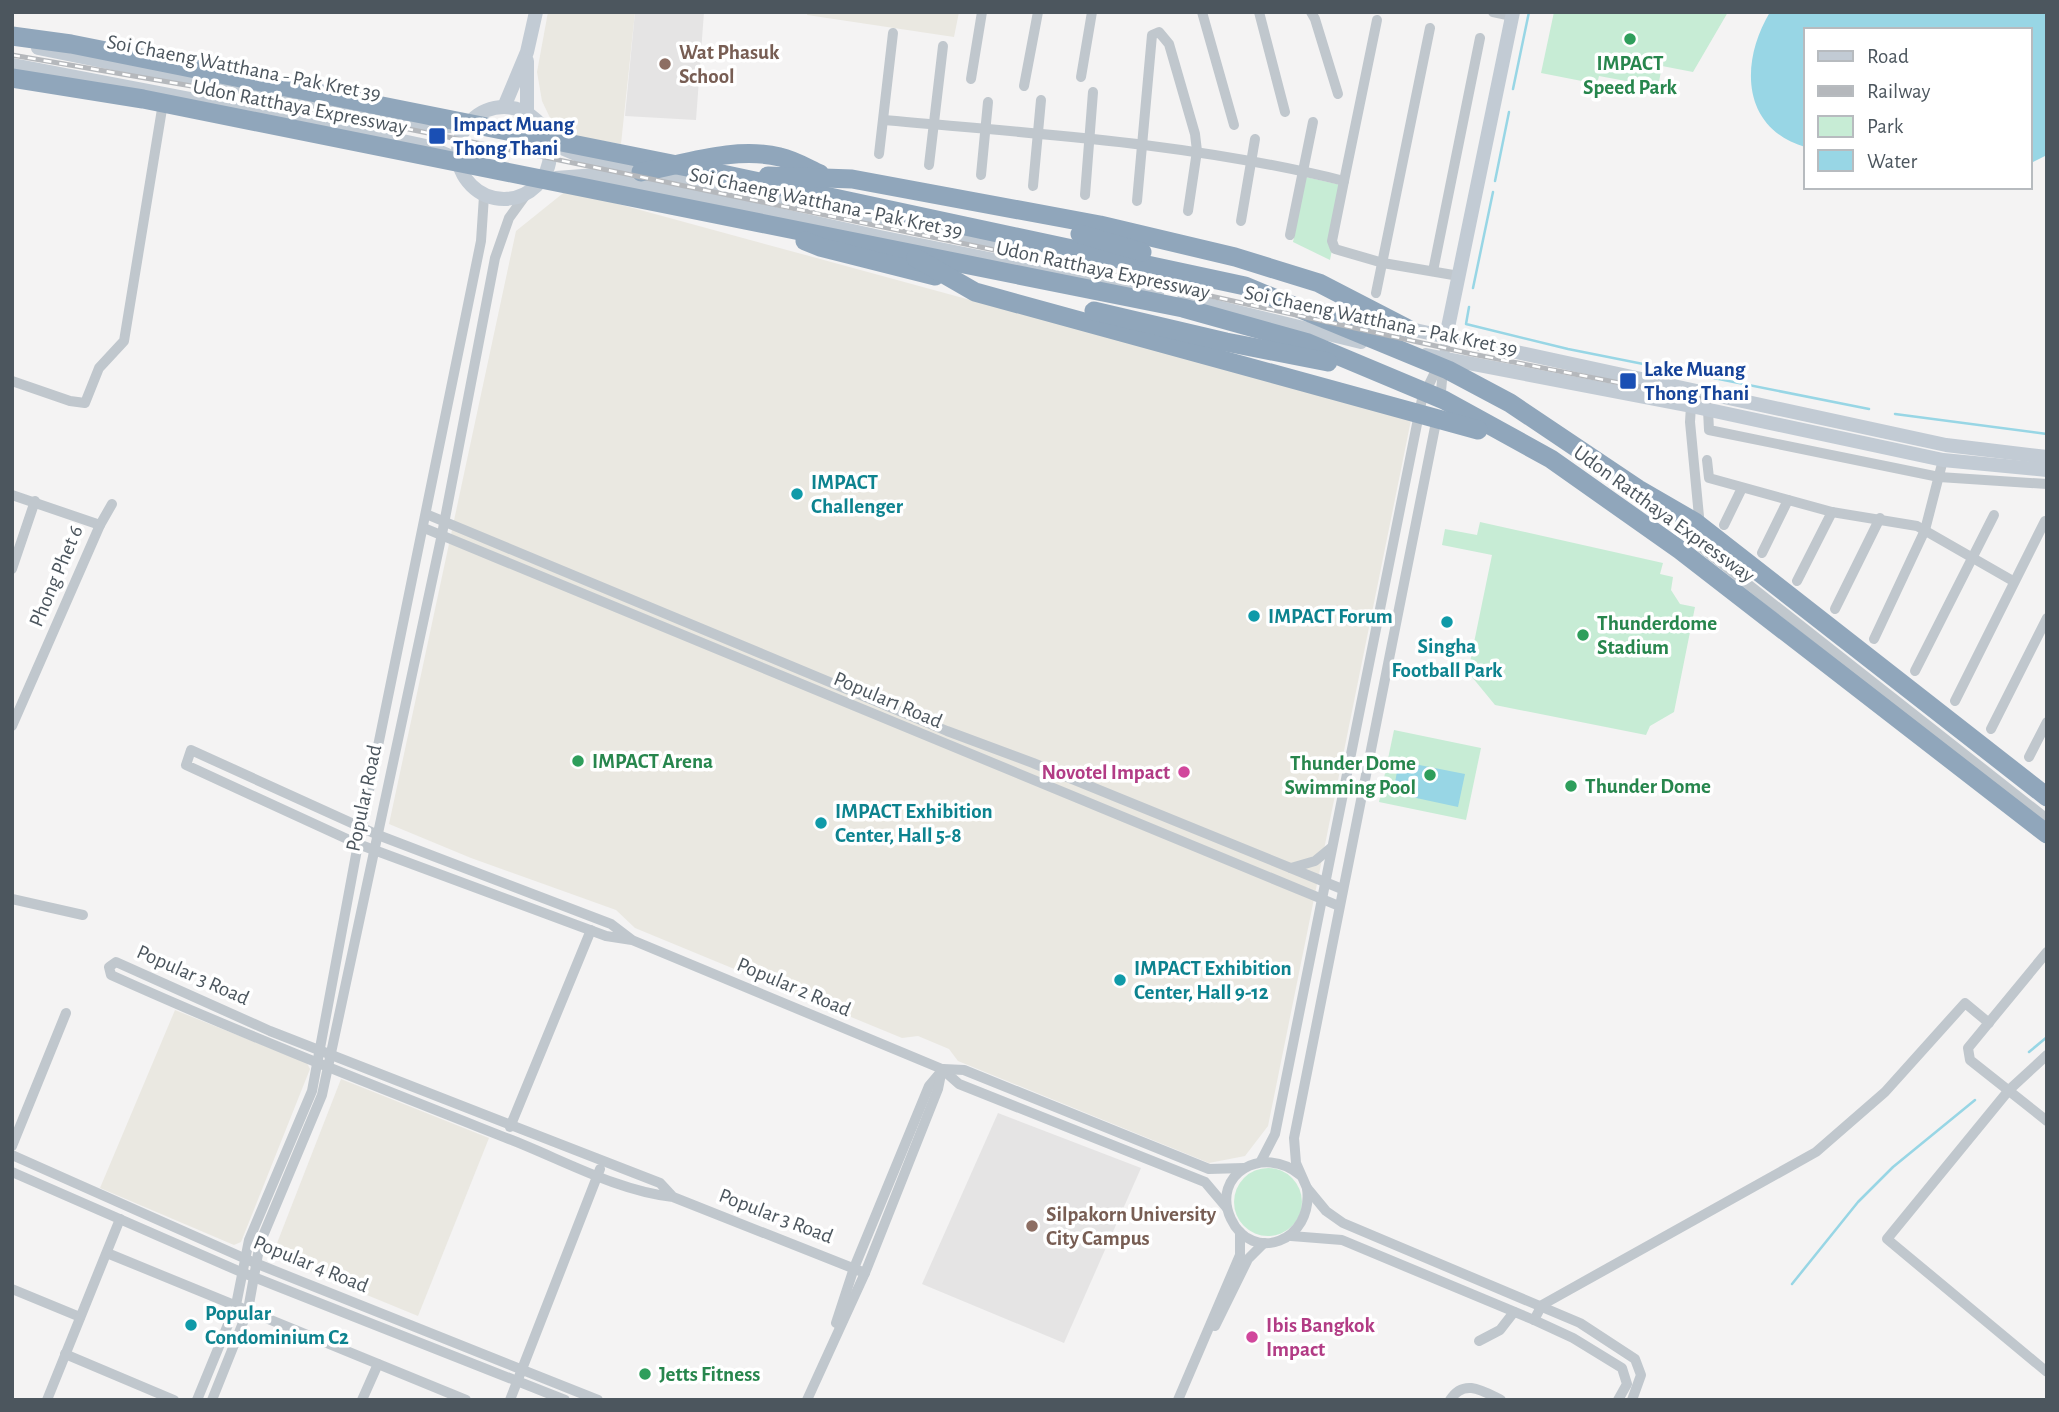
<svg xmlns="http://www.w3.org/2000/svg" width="2059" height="1412" font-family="'Alegreya Sans',sans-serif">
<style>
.commercial{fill:#eae8e1}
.education{fill:#e5e4e4}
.green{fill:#c7ecd5}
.water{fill:#98d6e5}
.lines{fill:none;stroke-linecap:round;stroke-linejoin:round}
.stream{stroke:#98d6e5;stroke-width:2.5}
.street{stroke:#c0c7cd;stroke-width:10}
.secondary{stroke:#c2cbd4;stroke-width:14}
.highway{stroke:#90a6bb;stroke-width:19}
.rail-casing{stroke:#b5b8bc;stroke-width:5}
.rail{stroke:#fff;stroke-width:2.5;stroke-dasharray:8;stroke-linecap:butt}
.leisure-dot{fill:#2e9e5b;stroke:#fff;stroke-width:2.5}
.education-dot{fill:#8d6e63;stroke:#fff;stroke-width:2.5}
.transit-dot{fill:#1a4fb4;stroke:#fff;stroke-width:2.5}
.culture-dot{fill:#0f9aa8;stroke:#fff;stroke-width:2.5}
.hotel-dot{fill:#d1479c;stroke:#fff;stroke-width:2.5}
.labels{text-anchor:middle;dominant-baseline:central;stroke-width:7;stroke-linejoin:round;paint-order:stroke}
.education-label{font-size:21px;font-weight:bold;fill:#785e54;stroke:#fff;text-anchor:start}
.leisure-label{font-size:21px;font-weight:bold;fill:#27864d;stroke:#fff;text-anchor:start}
.street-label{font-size:21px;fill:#4c565e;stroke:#fff}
.transit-label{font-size:21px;font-weight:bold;fill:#164399;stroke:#fff;text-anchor:start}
.culture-label{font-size:21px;font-weight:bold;fill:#0d838f;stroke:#fff;text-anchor:start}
.hotel-label{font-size:21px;font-weight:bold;fill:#b23c85;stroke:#fff;text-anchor:end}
</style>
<rect width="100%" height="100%" fill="#f4f3f3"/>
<g class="commercial">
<path d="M548,12H635L621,144L569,135L553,124L542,101L537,72Z"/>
<path d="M808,12H959L954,37L807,15Z"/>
<path d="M567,190L1411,420L1268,1126L1245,1156L1209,1163L958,1061L949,1049L918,1036L902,1038L635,928L616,910L471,858L389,824L516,231Z"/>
<path d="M175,1010L307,1063L310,1069L241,1242L234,1245L100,1188Z"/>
<path d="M341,1079L489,1138L418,1316L272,1256Z"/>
</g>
<g class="education">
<path d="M635,12H704L696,120L625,116Z"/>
<path d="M998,1113L1141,1168L1064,1343L922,1284Z"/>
</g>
<g class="green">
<path d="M1554,12H1728L1693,72L1662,66L1658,87L1599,76L1597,84L1541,73Z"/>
<path d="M1306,177L1345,186L1330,260L1293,242Z"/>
<path d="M1480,522L1663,563L1660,574L1673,577L1671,590L1680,604L1695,607L1674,712L1650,726L1646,735L1495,705L1472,677L1470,662L1492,555L1442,545L1445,529L1477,535Z"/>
<path d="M1394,730L1481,748L1466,820L1379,802Z"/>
<circle cx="1268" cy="1202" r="34"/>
</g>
<g class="water">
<path d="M1770,12H2047V155L2029,164V30H1805V147C1741,128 1740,62 1770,12Z"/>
<path d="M1399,761L1465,774L1458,807L1393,793Z"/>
</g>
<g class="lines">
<g class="stream">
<path d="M1513,89L1529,12"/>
<path d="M1495,181L1509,112"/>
<path d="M1473,288L1493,192"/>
<path d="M1469,307L1466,324L1568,349L1869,409"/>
<path d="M1895,414L2047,434"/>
<path d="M2029,1052L2047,1037"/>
<path d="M1792,1284L1858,1202L1893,1167L1975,1100"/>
</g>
<g class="street">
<path d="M1202,12L1234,125"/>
<path d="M1259,12L1285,112"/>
<path d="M1311,12L1315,19L1338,94"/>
<path d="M1493,12L1512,16"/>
<path d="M1081,77L1092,12"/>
<path d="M971,79L982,12"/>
<path d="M1024,86L1038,12"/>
<path d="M884,120C1039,134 1192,143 1344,181L1332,241L1335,249L1383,263L1459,276"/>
<path d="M879,154L893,33"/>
<path d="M929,165L943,46"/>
<path d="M981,175L988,102"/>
<path d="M1344,181L1377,20"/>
<path d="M1033,186L1041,100"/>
<path d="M1085,195L1093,92"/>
<path d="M1137,201L1152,35L1159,32L1169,44L1195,134L1197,151L1188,211"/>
<path d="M1241,221L1255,139"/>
<path d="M1290,235L1313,122"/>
<path d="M1433,271L1480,38"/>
<path d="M1376,293L1430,28"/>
<path d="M12,381L70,401L85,403L99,368L124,341L163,103"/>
<path d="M1440,402L1446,337"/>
<path d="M1691,406L1690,422L1702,548L2047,819"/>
<path d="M1708,410L1709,430L1939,477L2047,484"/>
<path d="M1437,417L1294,1138L1296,1163L1307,1188L1326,1211L1343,1223L1580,1323L1635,1359L1641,1375L1632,1400"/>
<path d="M1707,460L1709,478L1832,512L1917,526L2013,581"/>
<path d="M12,495L100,525L12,726"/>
<path d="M426,514L947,731L1033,763L1342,889"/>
<path d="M100,525L112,504"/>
<path d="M1724,525L1742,488"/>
<path d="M424,528L1339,906"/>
<path d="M1762,553L1788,500"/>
<path d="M12,569L35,501"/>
<path d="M1797,581L1832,512"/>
<path d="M1835,609L1880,518"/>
<path d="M1874,639L1925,530L1943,460"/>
<path d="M1915,671L1994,515"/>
<path d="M1955,701L2045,521"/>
<path d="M1991,729L2047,618"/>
<path d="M2029,757L2047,722"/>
<path d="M1291,868L1315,861L1332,847"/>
<path d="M12,899L83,915"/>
<path d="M632,940L611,924L378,835L191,750L186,765L358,844L606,936L632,940L942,1069L959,1084L1205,1182L1227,1208"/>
<path d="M2047,952L1968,1048L1970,1060L2047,1121"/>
<path d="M2047,1055L2009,1090L1887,1239L2047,1372"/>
<path d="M943,1069L964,1070L1209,1169L1244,1168"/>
<path d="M510,1127L591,930"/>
<path d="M12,1146L66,1013"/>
<path d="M12,1155L255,1263L598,1400"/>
<path d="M1261,1161L1275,1134L1422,399L1439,364"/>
<path d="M12,1172L241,1272L565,1400"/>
<path d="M1300,1175C1264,1144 1210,1174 1231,1219C1252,1264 1314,1242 1307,1188"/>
<path d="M673,1197L660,1183L270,1031L116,962L109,967L111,975C242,1034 375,1086 509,1139C561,1159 617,1191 673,1197L865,1273"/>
<path d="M1291,1236L1342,1240L1534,1320L1573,1338L1622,1368L1627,1384L1618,1400"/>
<path d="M107,1253L466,1400"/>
<path d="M12,1289L80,1317"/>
<path d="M1534,1320L1542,1305L1816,1152L1885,1092L1965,1003L1989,1023"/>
<path d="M836,1323L854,1268L929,1086L940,1073"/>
<path d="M1215,1326L1248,1259L1264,1243"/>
<path d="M1479,1341L1500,1330L1514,1312"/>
<path d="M65,1354L174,1400"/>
<path d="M47,1400L120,1219"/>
<path d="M197,1400L236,1305L249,1240L312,1091L358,844L481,241L484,196"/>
<path d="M212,1400L248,1310L260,1243L322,1095L442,534L495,258L509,218L525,196"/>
<path d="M362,1400L378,1364"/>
<path d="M510,1400L600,1169"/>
<path d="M807,1400L865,1273L938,1089L942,1069"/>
<path d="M1178,1400L1240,1255V1232"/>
<path d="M1450,1400C1464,1378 1483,1391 1501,1400"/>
</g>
<g class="secondary">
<path d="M38,48L434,128L458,125"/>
<path d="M12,65L342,128L426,146L447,155"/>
<circle cx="504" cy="153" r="46"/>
<path d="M504,107L527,52L536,12"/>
<path d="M527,113V61"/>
<path d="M562,148L590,160L641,172L1007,245"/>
<path d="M556,178L596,175L880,237L1157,293"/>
<path d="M1184,299L1361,342"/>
<path d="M1318,309L1946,445L2047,457"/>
<path d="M1446,337L1513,12"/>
<path d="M1426,355L1691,406L1943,460L2047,470"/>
</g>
<g class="highway">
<path d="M12,36L71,44L727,175L1245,286L1448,370L1510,403L1638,489L1695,522L2047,797"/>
<path d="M12,78L143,99L1183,308L1308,343L1444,400L1551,459L1680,550L2047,834"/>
<path d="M641,172C685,164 735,146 780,157C794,160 807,168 820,174"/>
<path d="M768,176L852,179L1100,225L1235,257L1319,283L1408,329"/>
<path d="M1080,234L1142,252"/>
<path d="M805,241L820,247L935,276"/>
<path d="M916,258L975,292L1478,430"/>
<path d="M1094,311L1226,342L1328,362"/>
</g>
<g class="rail-casing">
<path id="rail" d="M12,55L209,89L438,135L1120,276L1472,354L1712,401"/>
</g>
<use href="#rail" class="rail"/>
</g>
<g class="leisure-dot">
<circle cx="1630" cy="39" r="7"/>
<circle cx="1583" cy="635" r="7"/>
<circle cx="578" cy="761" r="7"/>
<circle cx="1430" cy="775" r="7"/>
<circle cx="1571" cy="786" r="7"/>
<circle cx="645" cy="1374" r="7"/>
</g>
<g class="education-dot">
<circle cx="665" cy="64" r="7"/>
<circle cx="1032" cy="1226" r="7"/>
</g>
<g class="transit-dot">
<rect x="428" y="127" width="18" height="18" rx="3.5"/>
<rect x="1619" y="372" width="18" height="18" rx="3.5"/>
</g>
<g class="culture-dot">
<circle cx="797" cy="494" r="7"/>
<circle cx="1254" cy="616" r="7"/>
<circle cx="1447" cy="622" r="7"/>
<circle cx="821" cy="823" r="7"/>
<circle cx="1120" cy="980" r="7"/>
<circle cx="191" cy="1325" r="7"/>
</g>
<g class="hotel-dot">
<circle cx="1184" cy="772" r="7"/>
<circle cx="1252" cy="1337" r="7"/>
</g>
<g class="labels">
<g class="education-label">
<text x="679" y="52">Wat Phasuk<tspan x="679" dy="24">School</tspan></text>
<text x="1046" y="1214">Silpakorn University<tspan x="1046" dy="24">City Campus</tspan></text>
</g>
<g class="leisure-label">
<text x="1630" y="63" text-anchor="middle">IMPACT<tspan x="1630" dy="24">Speed Park</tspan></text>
<text x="1597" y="623">Thunderdome<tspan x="1597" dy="24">Stadium</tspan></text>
<text x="592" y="761">IMPACT Arena</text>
<text x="1416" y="763" text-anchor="end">Thunder Dome<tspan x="1416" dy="24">Swimming Pool</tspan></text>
<text x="1585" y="786">Thunder Dome</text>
<text x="659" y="1374">Jetts Fitness</text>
</g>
<g class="street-label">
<text transform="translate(244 68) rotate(11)">Soi Chaeng Watthana - Pak Kret 39</text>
<text transform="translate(300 107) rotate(11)">Udon Ratthaya Expressway</text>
<text transform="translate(826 203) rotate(12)">Soi Chaeng Watthana - Pak Kret 39</text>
<text transform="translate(1103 270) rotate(12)">Udon Ratthaya Expressway</text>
<text transform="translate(1381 321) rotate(12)">Soi Chaeng Watthana - Pak Kret 39</text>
<text transform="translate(1664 514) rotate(36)">Udon Ratthaya Expressway</text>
<text transform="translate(56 576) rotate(-67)">Phong Phet 6</text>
<text transform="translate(888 700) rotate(23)">Popular1 Road</text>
<text transform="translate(364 798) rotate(-78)">Popular Road</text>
<text transform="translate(193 975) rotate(24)">Popular 3 Road</text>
<text transform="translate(794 987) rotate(23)">Popular 2 Road</text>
<text transform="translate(776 1216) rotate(21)">Popular 3 Road</text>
<text transform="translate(311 1264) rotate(22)">Popular 4 Road</text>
</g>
<g class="transit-label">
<text x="453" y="124">Impact Muang<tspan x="453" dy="24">Thong Thani</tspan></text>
<text x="1644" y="369">Lake Muang<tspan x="1644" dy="24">Thong Thani</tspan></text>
</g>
<g class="culture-label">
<text x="811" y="482">IMPACT<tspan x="811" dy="24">Challenger</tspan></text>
<text x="1268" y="616">IMPACT Forum</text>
<text x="1447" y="646" text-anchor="middle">Singha<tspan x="1447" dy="24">Football Park</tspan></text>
<text x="835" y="811">IMPACT Exhibition<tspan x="835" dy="24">Center, Hall 5-8</tspan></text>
<text x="1134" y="968">IMPACT Exhibition<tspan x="1134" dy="24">Center, Hall 9-12</tspan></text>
<text x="205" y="1313">Popular<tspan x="205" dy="24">Condominium C2</tspan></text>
</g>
<g class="hotel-label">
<text x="1170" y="772">Novotel Impact</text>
<text x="1266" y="1325" text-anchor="start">Ibis Bangkok<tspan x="1266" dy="24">Impact</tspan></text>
</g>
</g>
<rect width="2059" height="1412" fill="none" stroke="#4c565e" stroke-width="28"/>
<rect x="1804" y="28" width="228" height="161" fill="#ffffff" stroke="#b7bbbf" stroke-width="2"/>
<rect x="1818" y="51" width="35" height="10" fill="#c2cbd4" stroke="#b7bbbf" stroke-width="2"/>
<text x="1867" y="63" font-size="21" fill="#4c565e">Road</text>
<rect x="1818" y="86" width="35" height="10" fill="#b5b8bc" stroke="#b7bbbf" stroke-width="2"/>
<text x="1867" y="98" font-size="21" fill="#4c565e">Railway</text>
<rect x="1818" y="116" width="35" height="21" fill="#c7ecd5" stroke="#b7bbbf" stroke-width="2"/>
<text x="1867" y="133" font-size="21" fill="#4c565e">Park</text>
<rect x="1818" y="150" width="35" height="21" fill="#98d6e5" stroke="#b7bbbf" stroke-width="2"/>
<text x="1867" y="168" font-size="21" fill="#4c565e">Water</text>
</svg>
